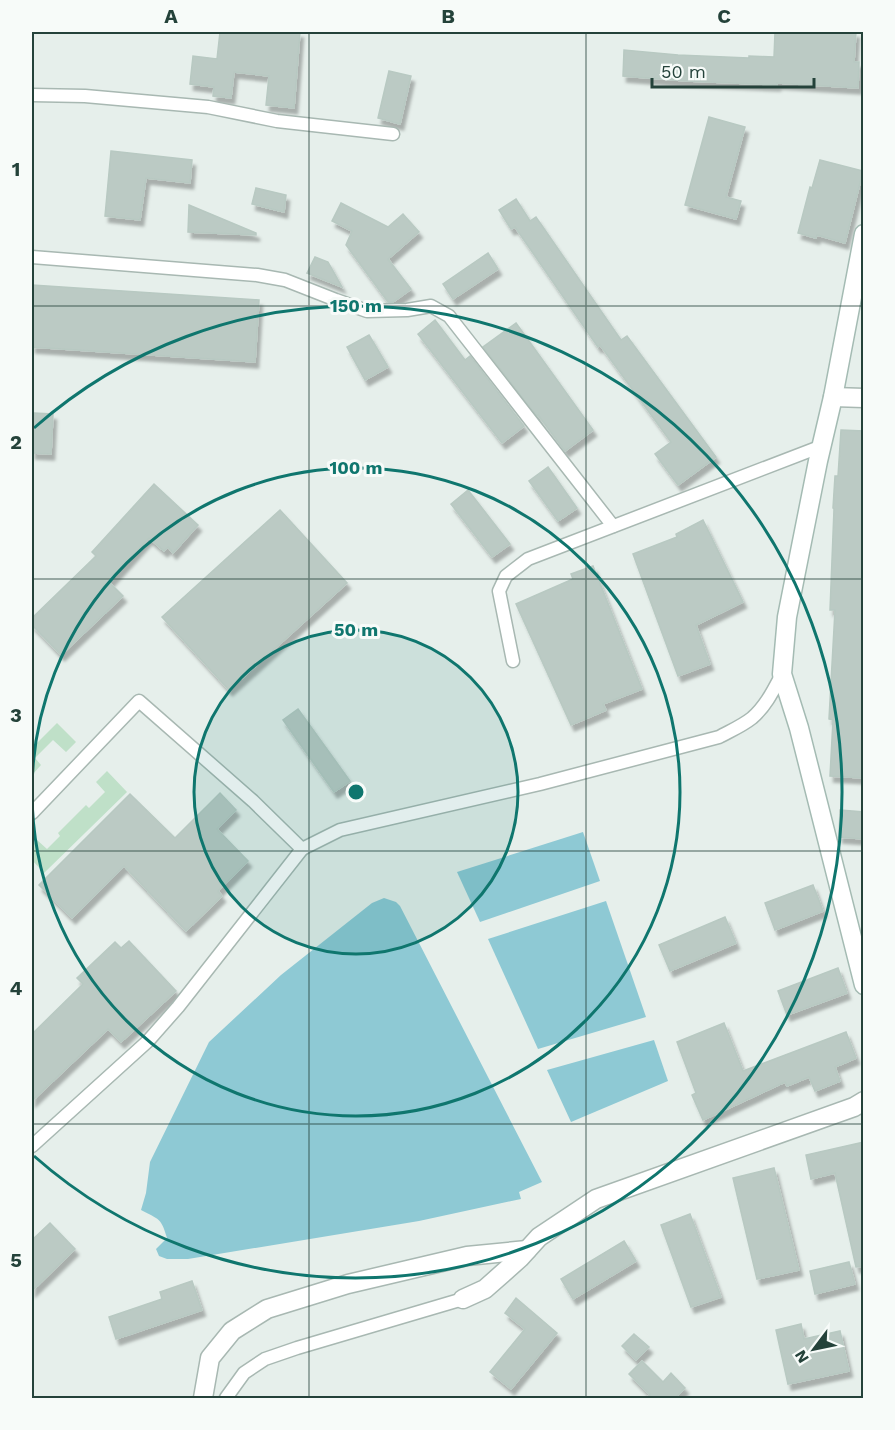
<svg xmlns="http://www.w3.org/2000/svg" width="895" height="1430" font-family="'Work Sans',sans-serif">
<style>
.green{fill:#bfe0c8}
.water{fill:#8ec9d4}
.building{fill:#bbcac4;stroke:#b8c9c2;stroke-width:1.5;filter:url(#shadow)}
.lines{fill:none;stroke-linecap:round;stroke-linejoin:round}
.lane-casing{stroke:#a8b8b2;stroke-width:15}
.street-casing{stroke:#a8b8b2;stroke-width:21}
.secondary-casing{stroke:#a4bbb3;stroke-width:21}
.lane{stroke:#fff;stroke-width:12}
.street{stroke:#fff;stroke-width:18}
.secondary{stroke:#fff;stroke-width:18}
.grid{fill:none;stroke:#24423a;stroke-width:1.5;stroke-opacity:0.55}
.ring{fill:none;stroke:#0f766e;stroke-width:3}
.centre{fill:#0f766e;stroke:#f7fbf9;stroke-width:3}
.ring-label{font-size:18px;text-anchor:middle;font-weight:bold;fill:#0f766e;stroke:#f7fbf9;stroke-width:6;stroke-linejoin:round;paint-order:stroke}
.neatline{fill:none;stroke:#24423a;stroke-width:2}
.grid-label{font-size:20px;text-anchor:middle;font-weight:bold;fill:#24423a}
</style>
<defs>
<filter id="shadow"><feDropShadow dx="3.5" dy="6" stdDeviation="1.5" flood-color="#0004"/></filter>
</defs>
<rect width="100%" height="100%" fill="#e6efeb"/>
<g class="green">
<path d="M57,723L76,742L66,752L53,740L35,758L41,765L32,775V748Z"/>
<path d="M107,771L127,792L44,873L32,860V845L37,840L47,849L60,836L58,833L86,805L89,808L105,792L96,782Z"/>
</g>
<g class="water">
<path d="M583,832L600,881L480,922L457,872Z"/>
<path d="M384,898L396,902L400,906L542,1182L519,1192L521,1199L419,1221L188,1259H167L159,1256L156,1249L167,1238C161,1218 160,1220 141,1210L146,1193L150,1162L209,1042L281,975L372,903Z"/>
<path d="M606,901L646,1017L538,1049L488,939Z"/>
<path d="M654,1040L668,1081L571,1122L547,1070Z"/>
</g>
<g class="building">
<path d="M220,32H300L294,108L266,105L269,76L234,72L231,98L213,96L214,87L190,84L193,56L217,59Z"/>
<path d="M775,32H856L854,62H859L858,88L777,83V85L687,81L623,76L624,50L678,55L749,58V56L774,57Z"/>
<path d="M389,71L411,76L400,124L378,118Z"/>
<path d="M709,117L745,127L726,197L741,201L736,219L685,205Z"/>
<path d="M111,151L192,160L190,183L146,178L140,220L105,216Z"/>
<path d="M820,160L863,171L845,243L817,235L816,238L798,233L810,187L812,188Z"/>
<path d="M256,188L286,195L284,212L252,204Z"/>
<path d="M516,199L530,221L536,217L621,340L627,336L716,457L678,485L655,454L671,442L600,345L598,347L515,227L511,229L499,210Z"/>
<path d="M341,203L388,227L403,214L419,232L388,259L411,289L393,302H388L346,245L352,231L332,221Z"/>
<path d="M189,205L256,233V235L188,232Z"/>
<path d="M488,253L498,269L453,299L443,284Z"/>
<path d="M315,257L328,262L342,287L307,273Z"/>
<path d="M32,285L259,300L255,362L32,347Z"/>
<path d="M435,320L465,360L470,356L524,426L502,443L418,334Z"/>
<path d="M516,323L593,430L565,451L538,415L537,416L483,347Z"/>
<path d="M369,335L388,367L365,380L347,347Z"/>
<path d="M34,413L53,414L51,454L32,453V430H33Z"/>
<path d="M841,430L864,431V778L830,776L833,720L829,719L835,610H830L834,509L833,508L835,476H838Z"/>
<path d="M548,467L577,508L558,521L529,481Z"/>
<path d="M154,484L198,525L173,553L168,547L164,551L149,538L109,582L123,596L61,655L32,625V618L96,556L92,552Z"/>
<path d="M468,490L510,544L492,557L451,504Z"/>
<path d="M280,510L347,583L229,690L162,617Z"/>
<path d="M703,520L743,602L696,625L710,664L678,676L633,554L677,537L676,534Z"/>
<path d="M593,566L642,689L603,704L606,710L571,725L516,604L573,579L571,574Z"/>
<path d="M298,709L350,781L334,792L283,720Z"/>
<path d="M220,793L236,810L217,829L248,861L218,891L222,896L186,931L124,866L72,918L39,885L130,794L175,838Z"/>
<path d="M840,810L864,812V839L839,837Z"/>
<path d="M813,885L823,911L775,930L765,903Z"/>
<path d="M725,917L736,943L670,971L659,945Z"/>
<path d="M129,941L176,991L121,1042L108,1029L32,1101V1034L83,984L77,978L115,942L121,948Z"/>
<path d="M838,968L847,993L787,1015L778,991Z"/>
<path d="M724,1023L743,1071L846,1032L856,1058L835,1067L840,1081L815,1091L809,1077L787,1086L785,1082L703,1120L692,1095L696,1093L677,1042Z"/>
<path d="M864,1142V1266L856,1267L835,1173L811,1179L806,1155Z"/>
<path d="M774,1168L799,1270L757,1279L733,1178Z"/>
<path d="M690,1214L721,1297L691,1307L661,1225Z"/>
<path d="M50,1223L75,1249L32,1291V1240Z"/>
<path d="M624,1241L636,1261L573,1299L561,1279Z"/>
<path d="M849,1262L855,1284L815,1294L810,1271Z"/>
<path d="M192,1281L202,1310L116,1339L109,1317L162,1299L160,1292Z"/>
<path d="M516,1298L557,1333L511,1389L490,1372L525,1329L505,1313Z"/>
<path d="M801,1324L804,1339L840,1331L849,1371L788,1384L776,1330Z"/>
<path d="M634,1334L649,1347L636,1360L622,1346Z"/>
<path d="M642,1361L663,1382L671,1373L685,1388L677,1396L679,1398H646L650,1395L629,1374Z"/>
</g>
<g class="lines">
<g class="lane-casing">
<g id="lane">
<path d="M32,95L85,96L208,107L277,121L393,134"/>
<path d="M32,257L257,275L285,280L336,300L367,311L407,310L431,306L449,316L613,526"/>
<path d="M513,661L499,591L506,576L528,559L822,446"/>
<path d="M32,813L139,701L253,801L302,849L340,830L540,784L719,737C730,731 742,726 752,718C766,706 774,689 782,674"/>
<path d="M32,1146L148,1041L178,1007L302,849"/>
<path d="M226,1398L244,1373L265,1359L297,1348L463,1299"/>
</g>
</g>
<g class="street-casing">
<g id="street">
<path d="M833,397L864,398"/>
<path d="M463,1299L485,1289L520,1258L539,1237L596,1199L854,1107L864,1101"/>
<path d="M203,1398L210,1358L232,1331L267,1309L348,1284L467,1256L527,1250"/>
</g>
</g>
<g class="secondary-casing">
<path id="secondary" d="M864,234L833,397L818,461L787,617L782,674L799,728L864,985"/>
</g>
<use href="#lane" class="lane"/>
<use href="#street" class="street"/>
<use href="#secondary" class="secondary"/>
</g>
<path class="grid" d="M309,32V1398M586,32V1398M32,306H864M32,579H864M32,851H864M32,1124H864"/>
<circle cx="356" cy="792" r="162" fill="#0f766e" fill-opacity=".12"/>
<g class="ring">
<circle cx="356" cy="792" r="162"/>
<circle cx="356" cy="792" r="324"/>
<path d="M34 428A486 486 0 1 1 34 1156"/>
</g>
<circle cx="356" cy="792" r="9" class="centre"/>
<g class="ring-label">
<text x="356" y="312">150 m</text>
<text x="356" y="474">100 m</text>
<text x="356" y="636">50 m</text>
</g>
<rect width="895" height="1430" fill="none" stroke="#f7fbf9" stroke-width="66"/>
<g transform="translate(814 1349) rotate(238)" stroke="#f7fbf9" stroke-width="4.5" paint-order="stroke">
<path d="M0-4.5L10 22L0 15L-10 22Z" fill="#24423a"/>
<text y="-9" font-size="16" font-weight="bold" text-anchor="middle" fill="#24423a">N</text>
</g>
<path d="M652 78v9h162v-9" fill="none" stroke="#24423a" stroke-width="3"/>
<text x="661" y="78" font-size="18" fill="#24423a" stroke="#f7fbf9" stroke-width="4.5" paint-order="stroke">50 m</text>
<rect x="33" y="33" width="829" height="1364" class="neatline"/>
<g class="grid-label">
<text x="171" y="23">A</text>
<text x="448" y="23">B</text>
<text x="724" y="23">C</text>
<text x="16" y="176">1</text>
<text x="16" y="449">2</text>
<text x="16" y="722">3</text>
<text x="16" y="995">4</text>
<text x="16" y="1267">5</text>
</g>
</svg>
